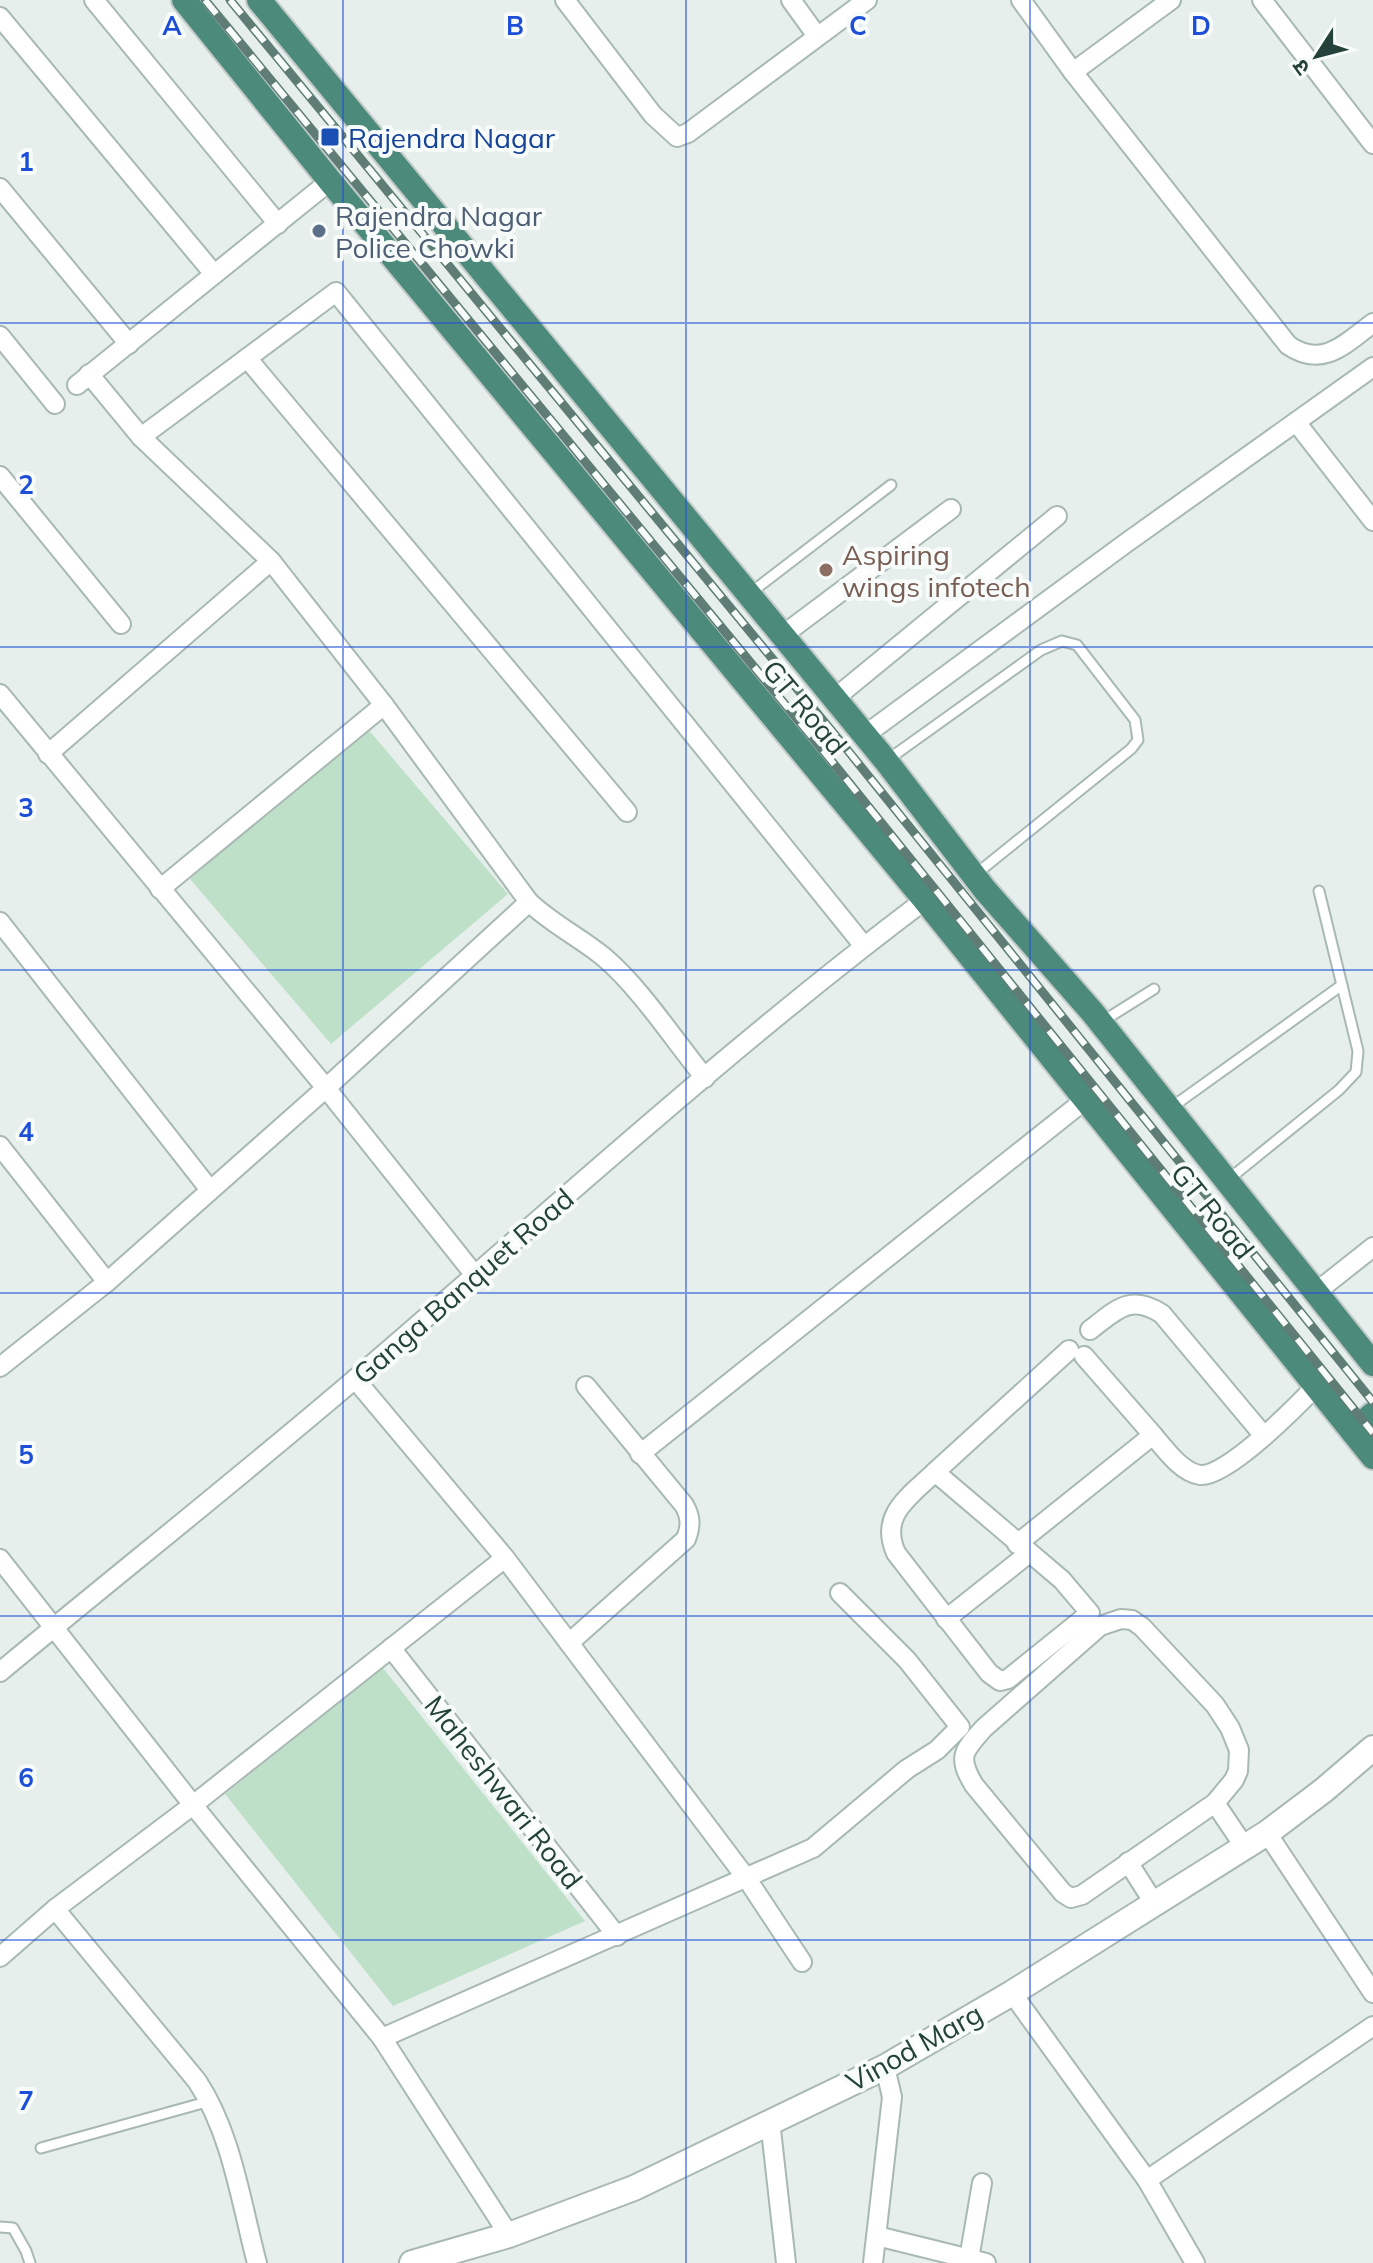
<svg xmlns="http://www.w3.org/2000/svg" width="1373" height="2263" font-family="Mulish,'Noto Sans Devanagari',sans-serif">
<style>
.green{fill:#bfe0c8}
.lines{fill:none;stroke-linecap:round;stroke-linejoin:round}
.service-casing{stroke:#a8b8b2;stroke-width:13}
.minor-casing{stroke:#a8b8b2;stroke-width:22}
.tertiary-casing{stroke:#a8b8b2;stroke-width:28}
.trunk-casing{stroke:#c2cac8;stroke-width:28}
.service{stroke:#fff;stroke-width:9}
.minor{stroke:#fff;stroke-width:18}
.tertiary{stroke:#fff;stroke-width:24}
.trunk{stroke:#4c8a7c;stroke-width:24}
.rail-casing{stroke:#5f7d75;stroke-width:9}
.rail{stroke:#f7fbf9;stroke-width:6;stroke-dasharray:18;stroke-linecap:butt}
.grid{fill:none;stroke:#1d4ed8;stroke-width:2;stroke-opacity:0.55}
.transit-dot{fill:#1a4fb4;stroke:#f7fbf9;stroke-width:3}
.service-dot{fill:#5c6f8a;stroke:#f7fbf9;stroke-width:3}
.education-dot{fill:#8d6e63;stroke:#f7fbf9;stroke-width:3}
.labels{text-anchor:middle;dominant-baseline:central;stroke-width:8;stroke-linejoin:round;paint-order:stroke}
.transit-label{font-size:28px;fill:#164399;stroke:#f7fbf9;text-anchor:start}
.service-label{font-size:28px;fill:#4e5e75;stroke:#f7fbf9;text-anchor:start}
.education-label{font-size:28px;fill:#785e54;stroke:#f7fbf9;text-anchor:start}
.street-label{font-size:28px;fill:#24423a;stroke:#f7fbf9}
.grid-label{font-size:26px;text-anchor:middle;font-weight:bold;fill:#1d4ed8;stroke:#f7fbf9;stroke-width:8;stroke-linejoin:round;paint-order:stroke}
</style>
<rect width="100%" height="100%" fill="#e6efeb"/>
<g class="green">
<path d="M367,728L508,894L331,1044L190,879Z"/>
<path d="M383,1668L585,1921L393,2006L225,1794Z"/>
</g>
<g class="lines">
<g class="service-casing">
<g id="service">
<path d="M749,594L891,485"/>
<path d="M886,761L1041,650L1062,641L1077,645L1135,720L1138,740L1131,749L976,874"/>
<path d="M1103,1021L1154,989"/>
<path d="M1172,1107L1342,985"/>
<path d="M1229,1179L1339,1090L1356,1072L1358,1051L1319,891"/>
<path d="M41,2148L210,2101"/>
<path d="M0,2227L13,2228L26,2251L30,2263"/>
</g>
</g>
<g class="minor-casing">
<g id="minor">
<path d="M94,0L278,224"/>
<path d="M565,0L653,115L677,137L688,133L867,0"/>
<path d="M791,0L817,36"/>
<path d="M1021,0L1073,72L1288,345C1322,369 1345,344 1373,323"/>
<path d="M1262,0L1373,144"/>
<path d="M0,17L214,274"/>
<path d="M1073,72L1171,0"/>
<path d="M0,188L129,344"/>
<path d="M0,336L55,404"/>
<path d="M247,358L627,812"/>
<path d="M89,374L141,437L271,561L384,705L529,902C552,924 581,938 605,958C641,989 674,1040 705,1078"/>
<path d="M77,385L330,181"/>
<path d="M1296,422L1373,521"/>
<path d="M141,437L336,292L864,946"/>
<path d="M0,476L121,624"/>
<path d="M783,635L951,509"/>
<path d="M0,694L326,1088L474,1274"/>
<path d="M835,698L1057,516"/>
<path d="M865,735L1126,543L1373,367"/>
<path d="M48,754L271,561"/>
<path d="M160,889L384,705"/>
<path d="M0,922L210,1190"/>
<path d="M0,1146L107,1282"/>
<path d="M1315,1293L1373,1247"/>
<path d="M1090,1330C1116,1310 1131,1293 1162,1314L1264,1436"/>
<path d="M1084,1356L1153,1435"/>
<path d="M0,1367L107,1282L326,1088L529,902"/>
<path d="M355,1379L505,1558L747,1879L802,1962"/>
<path d="M640,1454L1085,1100"/>
<path d="M935,1472L1062,1580L1090,1613L1008,1679L1000,1681L989,1673L896,1553C879,1515 909,1497 935,1472Z"/>
<path d="M935,1472L1069,1350"/>
<path d="M1017,1544L1153,1435C1165,1449 1181,1472 1200,1475C1226,1478 1297,1406 1316,1386"/>
<path d="M0,1559L193,1805L382,2038L509,2235"/>
<path d="M946,1619L1028,1554"/>
<path d="M1121,1619L1132,1620L1142,1627L1215,1705L1230,1728L1239,1750L1238,1771L1234,1780L1215,1803L1082,1895L1071,1898L1063,1893L974,1785C957,1757 963,1751 984,1728L1100,1626Z"/>
<path d="M569,1643L686,1539C691,1526 691,1517 684,1505L586,1386"/>
<path d="M391,1648L617,1936"/>
<path d="M0,1672C118,1574 238,1479 355,1379C543,1218 727,1049 925,900"/>
<path d="M1215,1803L1244,1846"/>
<path d="M1267,1833L1373,1993"/>
<path d="M1128,1862L1154,1903"/>
<path d="M55,1909L197,2081C232,2134 241,2203 257,2263"/>
<path d="M0,1957L55,1909L193,1805L505,1558"/>
<path d="M1012,1993L1147,2180L1195,2263"/>
<path d="M382,2038L813,1848L907,1769L937,1750L960,1727L907,1660L840,1593"/>
<path d="M770,2121L786,2263"/>
<path d="M1147,2180L1373,2026"/>
<path d="M877,2236L986,2263"/>
<path d="M969,2259L982,2183"/>
<path d="M873,2263L892,2097L885,2067"/>
</g>
</g>
<g class="tertiary-casing">
<path id="tertiary" d="M412,2263L509,2235L634,2188L885,2067L1012,1993L1267,1833L1324,1790L1373,1748"/>
</g>
<g class="trunk-casing">
<g id="trunk">
<path d="M184,0L330,181L925,900L1373,1457"/>
<path d="M259,0L886,761L985,890L1093,1013L1373,1364"/>
<path d="M1353,1432L1373,1414"/>
</g>
</g>
<use href="#service" class="service"/>
<use href="#minor" class="minor"/>
<use href="#tertiary" class="tertiary"/>
<use href="#trunk" class="trunk"/>
<g class="rail-casing">
<g id="rail">
<path d="M205,0L830,759L1373,1433"/>
<path d="M230,0L845,747L1373,1402"/>
</g>
</g>
<use href="#rail" class="rail"/>
</g>
<path class="grid" d="M343,0V2263M686,0V2263M1030,0V2263M0,323H1373M0,647H1373M0,970H1373M0,1293H1373M0,1616H1373M0,1940H1373"/>
<rect class="transit-dot" x="320" y="127" width="20" height="20" rx="4"/>
<circle class="service-dot" cx="319" cy="231" r="8"/>
<circle class="education-dot" cx="826" cy="570" r="8"/>
<g class="labels">
<g class="transit-label">
<text x="348" y="137">Rajendra Nagar</text>
</g>
<g class="service-label">
<text x="335" y="215">Rajendra Nagar<tspan x="335" dy="32">Police Chowki</tspan></text>
</g>
<g class="education-label">
<text x="842" y="554">Aspiring<tspan x="842" dy="32">wings infotech</tspan></text>
</g>
<g class="street-label">
<text transform="translate(805 707) rotate(50)">GT Road</text>
<text transform="translate(1213 1211) rotate(51)">GT Road</text>
<text transform="translate(463 1286) rotate(-41)">Ganga Banquet Road</text>
<text transform="translate(504 1792) rotate(52)">Maheshwari Road</text>
<text transform="translate(914 2047) rotate(-29)">Vinod Marg</text>
</g>
</g>
<g class="grid-label">
<text x="172" y="35">A</text>
<text x="515" y="35">B</text>
<text x="858" y="35">C</text>
<text x="1201" y="35">D</text>
<text x="26" y="171">1</text>
<text x="26" y="494">2</text>
<text x="26" y="817">3</text>
<text x="26" y="1141">4</text>
<text x="26" y="1464">5</text>
<text x="26" y="1787">6</text>
<text x="26" y="2110">7</text>
</g>
<g transform="translate(1317 56) rotate(234)" stroke="#f7fbf9" stroke-width="6" paint-order="stroke">
<path d="M0-6L14 30L0 20L-14 30Z" fill="#24423a"/>
<text y="-12" font-size="22" font-weight="bold" text-anchor="middle" fill="#24423a">उ</text>
</g>
</svg>
